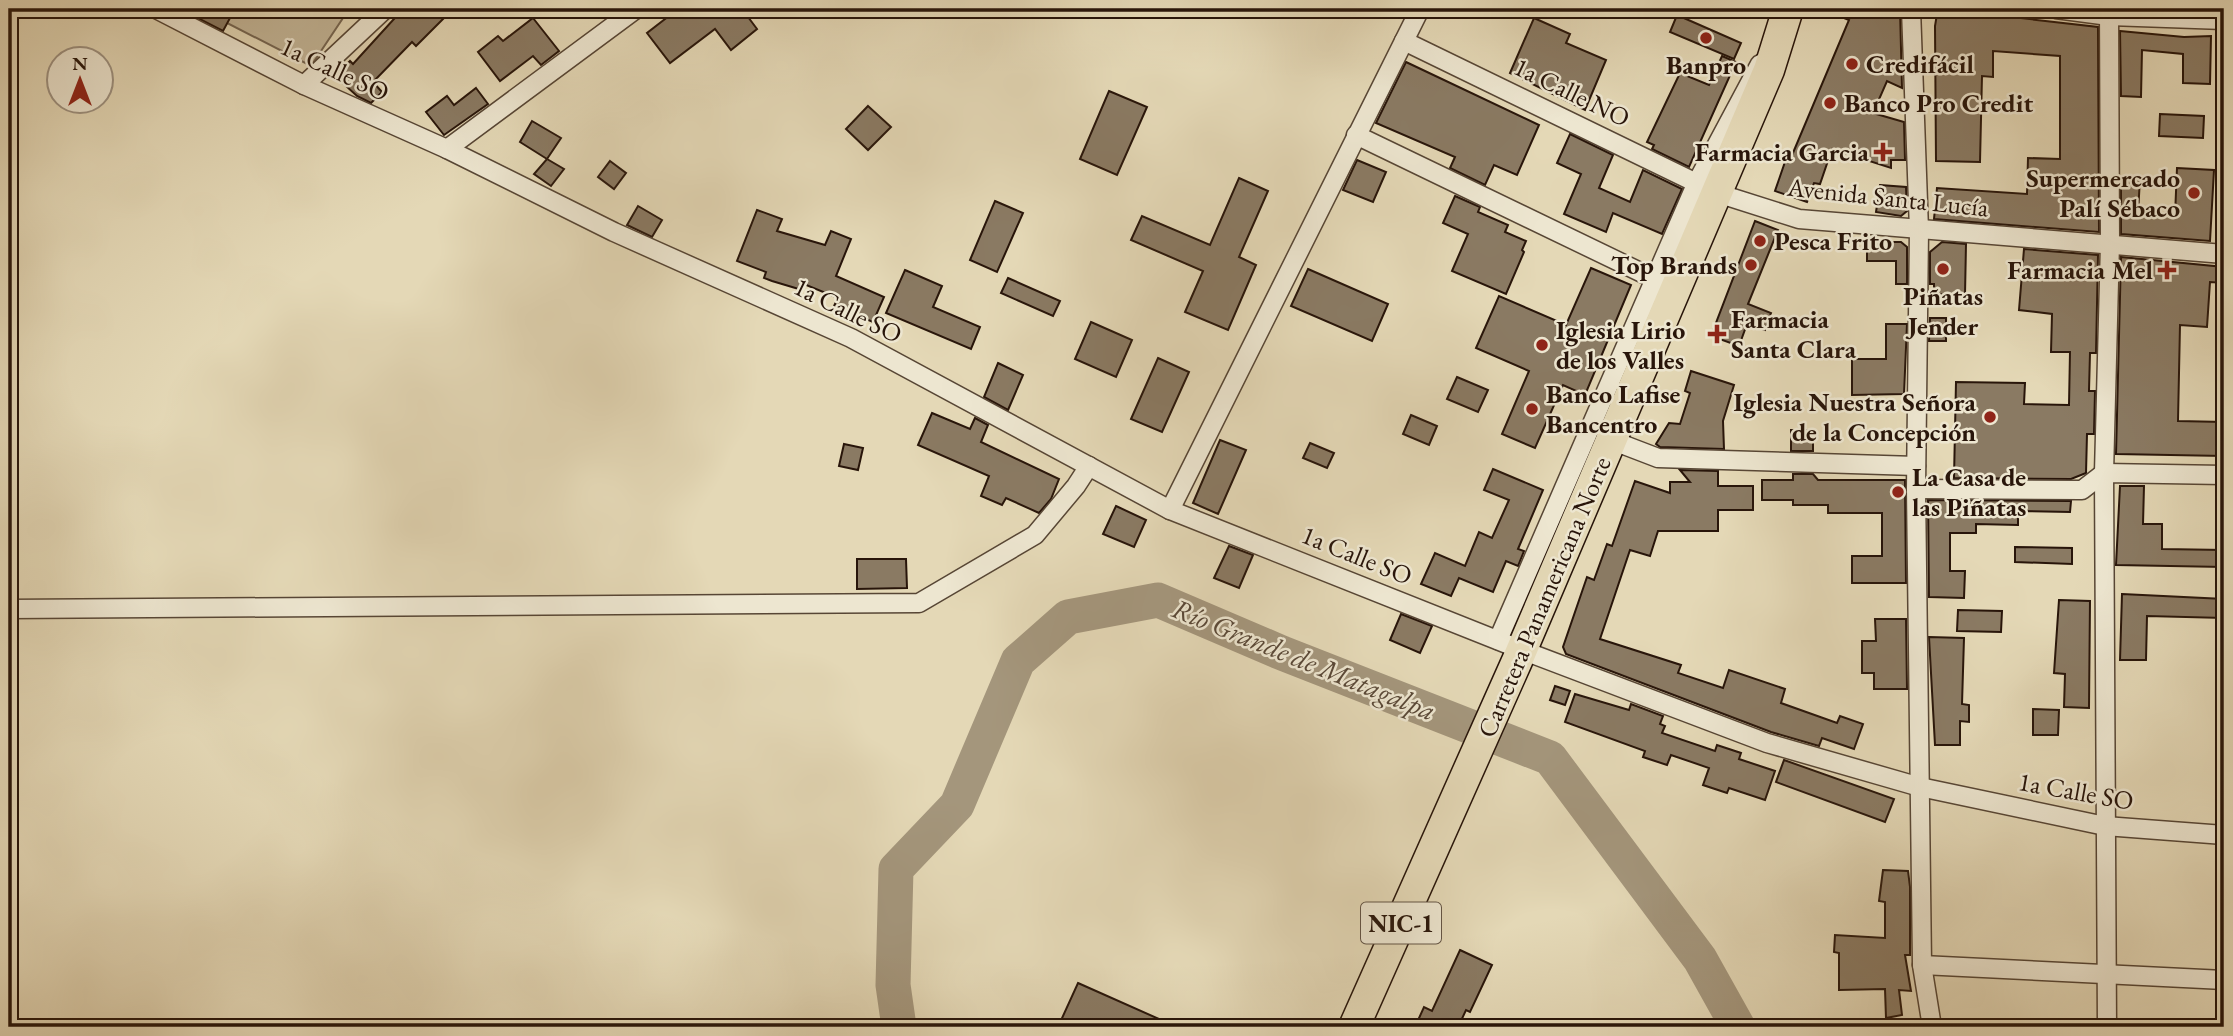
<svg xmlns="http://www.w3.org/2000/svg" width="2233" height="1036" font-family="'EB Garamond',serif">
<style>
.green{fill:#c4b799;stroke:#766652;stroke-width:2}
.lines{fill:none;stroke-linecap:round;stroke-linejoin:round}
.river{stroke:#a4967c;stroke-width:35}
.building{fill:#8a7a63;stroke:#28150a;stroke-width:2}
.minor-casing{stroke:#574635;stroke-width:21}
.trunk-casing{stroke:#28150a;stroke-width:33}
.minor{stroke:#ede6d0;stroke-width:18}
.trunk{stroke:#e4d8b6;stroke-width:30}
.poi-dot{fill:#8f2418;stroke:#ede6d0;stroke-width:2.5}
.labels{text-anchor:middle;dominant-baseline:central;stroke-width:5;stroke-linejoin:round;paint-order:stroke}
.shield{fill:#ede6d0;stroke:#635445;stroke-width:2}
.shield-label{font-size:24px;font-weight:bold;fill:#28150a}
.poi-label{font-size:26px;font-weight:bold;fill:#28150a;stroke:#ede6d0;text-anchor:start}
.street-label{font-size:26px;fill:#28150a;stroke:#ede6d0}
.water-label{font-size:28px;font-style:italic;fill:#5a4938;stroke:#ede6d0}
</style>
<rect width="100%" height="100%" fill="#e4d8b6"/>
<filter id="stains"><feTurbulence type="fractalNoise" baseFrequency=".00286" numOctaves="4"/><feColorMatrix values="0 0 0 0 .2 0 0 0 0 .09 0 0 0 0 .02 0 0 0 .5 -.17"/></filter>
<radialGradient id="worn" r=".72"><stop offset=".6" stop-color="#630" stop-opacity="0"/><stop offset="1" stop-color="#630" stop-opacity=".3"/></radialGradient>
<path class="green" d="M200,9H349L311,66Z"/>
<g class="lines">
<path class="river" d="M899,1027L893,985L896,869L957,805L1018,661L1068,617L1158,600L1282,653L1550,758L1700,959L1738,1027"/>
</g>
<g class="building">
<path d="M180,9H212L230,18L223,31Z"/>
<path d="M403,9H453L416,46L412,42L373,82L382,92L371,103L357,96L335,76L350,61L353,64Z"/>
<path d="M678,9H742L757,29L731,50L715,29L670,63L647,33Z"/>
<path d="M1822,9H1867L1885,16L1888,9H1900L1902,88L1887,81L1873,113L1904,122L1905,160H1891V168L1832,149L1820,184L1814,183L1807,202L1775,191L1786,159L1790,160L1849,20Z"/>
<path d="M1942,9L2098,27L2099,232L1934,219L1937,188L2027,194L2028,158L2060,159V56L1993,51V77L1982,76L1980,162L1936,161L1935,26L1937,14Z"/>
<path d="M1677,15L1741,43L1734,59L1670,32Z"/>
<path d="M533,18L559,51L541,65L533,56L500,81L478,52L498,36L503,41Z"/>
<path d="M1534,18L1570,34L1566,43L1606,60L1585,110L1510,73Z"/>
<path d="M2120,31L2184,37L2211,36L2210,84L2183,83V54L2142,50L2141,97L2121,96Z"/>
<path d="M1722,56L1736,62L1689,167L1652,149L1654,145L1647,142L1680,73L1709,85Z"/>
<path d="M1406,62L1539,125L1517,175L1494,165L1485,185L1450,168L1455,157L1376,123Z"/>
<path d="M476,88L488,104L444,135L426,112L447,96L454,105Z"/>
<path d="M1109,91L1147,107L1117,175L1080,159Z"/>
<path d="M868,106L891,127L868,150L846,129Z"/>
<path d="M2160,114L2204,116L2203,138L2159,136Z"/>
<path d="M532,121L561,138L547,159L520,142Z"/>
<path d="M1570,134L1613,155L1599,188L1630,202L1643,170L1682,189L1662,234L1613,213L1606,232L1564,214L1581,174L1557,163Z"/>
<path d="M547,159L564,169L551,186L534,174Z"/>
<path d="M1357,160L1386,172L1373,202L1343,190Z"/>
<path d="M610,161L626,173L614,189L598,177Z"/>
<path d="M2177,168L2214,170L2210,241L2121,234V177L2140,178L2138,214L2175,216Z"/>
<path d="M1239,178L1268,191L1239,257L1256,265L1228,330L1185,312L1203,271L1131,240L1142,216L1210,245Z"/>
<path d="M1880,185L1906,187L1907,211L1901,216L1876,212Z"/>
<path d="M1455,196L1480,207L1478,212L1508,225L1505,232L1526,241L1522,250L1524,252L1506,294L1452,271L1468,234L1443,223Z"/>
<path d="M995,201L1023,213L997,272L970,260Z"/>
<path d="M638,206L662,220L652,237L627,225Z"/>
<path d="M757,210L782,219L777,231L825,245L831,231L851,239L836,276L884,297L873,322L834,306L838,298L804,284L802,290L772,281L764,278L766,272L737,261Z"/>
<path d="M1755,221L1778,230L1748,304L1771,313L1765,330L1747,324L1739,346L1711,336Z"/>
<path d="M1867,242H1901L1907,247V284H1896V261H1867Z"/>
<path d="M1942,242L1966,244L1965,295L1934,294V284H1930V252Z"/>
<path d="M2024,249L2098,255L2096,353H2090L2089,391H2095L2094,434H2087L2086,473L2071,479L1954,478L1956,382L2025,383L2024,404L2069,405L2070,352H2051L2052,314L2019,310Z"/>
<path d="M2121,257L2224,267V283L2210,282L2207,327L2180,325L2178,421L2224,422V456L2116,454Z"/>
<path d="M1591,268L1631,285L1585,395L1563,385L1535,448L1502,434L1529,371L1476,348L1499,296L1566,325Z"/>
<path d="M1308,269L1388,304L1372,341L1291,306Z"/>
<path d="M905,270L942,286L933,307L980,327L971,349L886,313Z"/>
<path d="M1008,278L1060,301L1053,316L1001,293Z"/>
<path d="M1930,318H1946V341H1929Z"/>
<path d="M1091,322L1132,340L1116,377L1075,359Z"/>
<path d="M1886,324H1907L1904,394L1852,395V359H1886Z"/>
<path d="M1158,358L1189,372L1162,432L1131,419Z"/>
<path d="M998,363L1023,375L1008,410L984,397Z"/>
<path d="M1691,371L1734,385L1723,421L1724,449L1660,447L1656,444L1669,423L1680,424L1690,393L1685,391Z"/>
<path d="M1457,377L1488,390L1478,412L1447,399Z"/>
<path d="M932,413L970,429L975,418L988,425L981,442L1059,479L1051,499L1039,513L1006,498L1002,505L981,496L989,476L918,445Z"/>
<path d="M1411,415L1437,426L1429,445L1403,434Z"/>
<rect x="1791" y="430" width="22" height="21"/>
<path d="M1220,440L1246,450L1218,514L1193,503Z"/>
<path d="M1310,443L1334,453L1327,468L1303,458Z"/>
<path d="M844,444L863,448L858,470L839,466Z"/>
<path d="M1493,469L1543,490L1518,549L1524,551L1518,566L1506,561L1493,592L1459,578L1451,596L1421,584L1435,553L1465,566L1479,532L1492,538L1509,500L1484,490Z"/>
<path d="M1680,470L1718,471V486H1753V510H1718V531H1658L1650,556L1630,550L1600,639L1681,665L1678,673L1723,688L1729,670L1785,689L1781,703L1837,723L1840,716L1863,724L1854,749L1822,738L1819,746L1771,732L1566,654L1563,647L1587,577L1594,580L1607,544L1612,546L1635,481L1670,493V482H1690Z"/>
<path d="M1793,474H1813L1818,480H1905L1906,583H1852V556H1882V513H1828V505H1793V500H1762V480H1793Z"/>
<path d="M2120,486H2144L2143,524H2162V549L2224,550V567L2116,565Z"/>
<path d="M1928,500L2071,501L2070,512L2018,511V525L1976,524V533H1950V571H1965L1964,598L1929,597Z"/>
<path d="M1116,506L1146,520L1134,547L1103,534Z"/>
<path d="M1229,546L1253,555L1239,588L1214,578Z"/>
<path d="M2015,547L2072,548V564L2015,562Z"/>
<path d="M857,559H906L907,588L857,589Z"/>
<path d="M2122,594L2224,599V618L2147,616L2146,660H2120Z"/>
<path d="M2059,600L2090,601L2089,708L2064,707L2065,674L2054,673Z"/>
<path d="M1958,610L2002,611L2001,632L1957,631Z"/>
<path d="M1401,614L1432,626L1420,653L1390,640Z"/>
<path d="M1875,619H1906L1907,689H1874V673H1862V641H1876Z"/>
<path d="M1929,637L1964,638L1962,704L1969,705V722L1960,721V745H1935Z"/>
<path d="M1555,686L1570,691L1565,705L1550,700Z"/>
<path d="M1575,694L1629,710L1631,704L1663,716L1660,724L1665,726L1662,733L1715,751L1717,745L1741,753L1739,759L1775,771L1765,800L1729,788L1727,793L1703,785L1709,768L1671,755L1667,765L1643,757L1645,751L1565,722Z"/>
<path d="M2033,709L2059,710L2058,735H2033Z"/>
<path d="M1784,760L1894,799L1885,822L1776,782Z"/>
<path d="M1883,870L1908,871L1910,887V955H1905L1911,991L1899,990L1902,1015L1886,1018L1885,989L1839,990V953L1834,952L1835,935L1885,938V902L1879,901Z"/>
<path d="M1460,950L1492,965L1470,1012L1466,1010L1460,1023L1469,1027H1415L1424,1007L1432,1011Z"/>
<path d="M1078,983L1177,1027H1058Z"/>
</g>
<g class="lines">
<g class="minor-casing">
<g id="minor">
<path d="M156,9L304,85L447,149L614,232L851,338L1170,510L1522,650L1767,743L1920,787L2105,826L2224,835"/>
<path d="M1911,9L1919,230L1916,489L1922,965L1932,1027"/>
<path d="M2056,9L2109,16L2224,20"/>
<path d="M1404,41L1717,193L1799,219L2224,254"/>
<path d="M304,85L385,9"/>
<path d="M1356,135L1665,284"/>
<path d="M447,149L636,9"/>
<path d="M1611,440L1658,458L1916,466"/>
<path d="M1916,489L2082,490L2104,473L2224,475"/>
<path d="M1170,510L1420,9"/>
<path d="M9,609L919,603L1035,535L1076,486L1089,466"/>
<path d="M1498,640L1697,182L1760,64"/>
<path d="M1922,965L2224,980"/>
<path d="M2107,1027L2104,473L2110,243L2109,9"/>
</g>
</g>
<g class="trunk-casing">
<path id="trunk" d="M1354,1027L1517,661L1769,70L1788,9"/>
</g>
<use href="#minor" class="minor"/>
<use href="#trunk" class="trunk"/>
</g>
<g class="poi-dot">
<circle cx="1706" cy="38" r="7"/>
<circle cx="1852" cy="64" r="7"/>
<circle cx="1830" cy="103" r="7"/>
<path d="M1879.5 141.5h7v7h7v7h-7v7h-7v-7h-7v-7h7z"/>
<circle cx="2194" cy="193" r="7"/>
<circle cx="1760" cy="241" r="7"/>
<circle cx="1751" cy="265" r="7"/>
<circle cx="1943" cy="269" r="7"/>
<path d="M2163.5 259.5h7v7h7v7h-7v7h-7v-7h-7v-7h7z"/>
<path d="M1713.5 323.5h7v7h7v7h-7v7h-7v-7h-7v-7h7z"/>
<circle cx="1542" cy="345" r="7"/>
<circle cx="1532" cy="409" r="7"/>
<circle cx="1990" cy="417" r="7"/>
<circle cx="1898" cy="492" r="7"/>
</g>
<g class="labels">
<rect class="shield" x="1361" y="902.5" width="80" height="41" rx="5"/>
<g class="shield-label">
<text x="1401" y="923">NIC-1</text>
</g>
<g class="poi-label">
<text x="1866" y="64">Credifácil</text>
<text x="1706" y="65" text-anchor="middle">Banpro</text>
<text x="1844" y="103">Banco Pro Credit</text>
<text x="1869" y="152" text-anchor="end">Farmacia Garcia</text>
<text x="2180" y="178" text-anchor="end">Supermercado<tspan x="2180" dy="30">Palí Sébaco</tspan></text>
<text x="1774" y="241">Pesca Frito</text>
<text x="1737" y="265" text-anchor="end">Top Brands</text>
<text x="2153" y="270" text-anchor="end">Farmacia Mel</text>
<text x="1943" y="296" text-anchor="middle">Piñatas<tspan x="1943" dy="30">Jender</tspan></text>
<text x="1731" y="319">Farmacia<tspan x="1731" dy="30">Santa Clara</tspan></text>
<text x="1556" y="330">Iglesia Lirio<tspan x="1556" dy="30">de los Valles</tspan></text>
<text x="1546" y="394">Banco Lafise<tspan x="1546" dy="30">Bancentro</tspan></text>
<text x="1976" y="402" text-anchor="end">Iglesia Nuestra Señora<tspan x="1976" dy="30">de la Concepción</tspan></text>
<text x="1912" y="477">La Casa de<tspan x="1912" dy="30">las Piñatas</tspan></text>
</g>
<g class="street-label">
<text transform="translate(335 69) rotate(25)">1a Calle SO</text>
<text transform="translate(1572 92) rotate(26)">1a Calle NO</text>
<text transform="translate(1888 197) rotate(6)">Avenida Santa Lucía</text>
<text transform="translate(848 310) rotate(26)">1a Calle SO</text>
<text transform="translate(1357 555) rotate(22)">1a Calle SO</text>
<text transform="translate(1544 597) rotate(-67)">Carretera Panamericana Norte</text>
<text transform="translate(2076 791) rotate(10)">1a Calle SO</text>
</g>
<g class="water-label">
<text transform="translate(1304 659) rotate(22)">Río Grande de Matagalpa</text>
</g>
</g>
<rect width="2233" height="1036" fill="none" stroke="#e4d8b6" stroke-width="35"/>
<rect x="10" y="10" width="2212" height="1015" fill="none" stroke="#28150a" stroke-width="3.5"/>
<rect x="18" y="18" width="2198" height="1001" fill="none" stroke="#28150a" stroke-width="2"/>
<g transform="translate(80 80)"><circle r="33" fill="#ede6d0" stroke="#9e9281" stroke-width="2"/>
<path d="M0-5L12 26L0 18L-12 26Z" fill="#8f2418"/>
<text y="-10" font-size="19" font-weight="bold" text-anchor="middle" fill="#28150a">N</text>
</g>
<rect width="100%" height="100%" filter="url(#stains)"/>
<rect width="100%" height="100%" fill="url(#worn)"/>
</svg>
